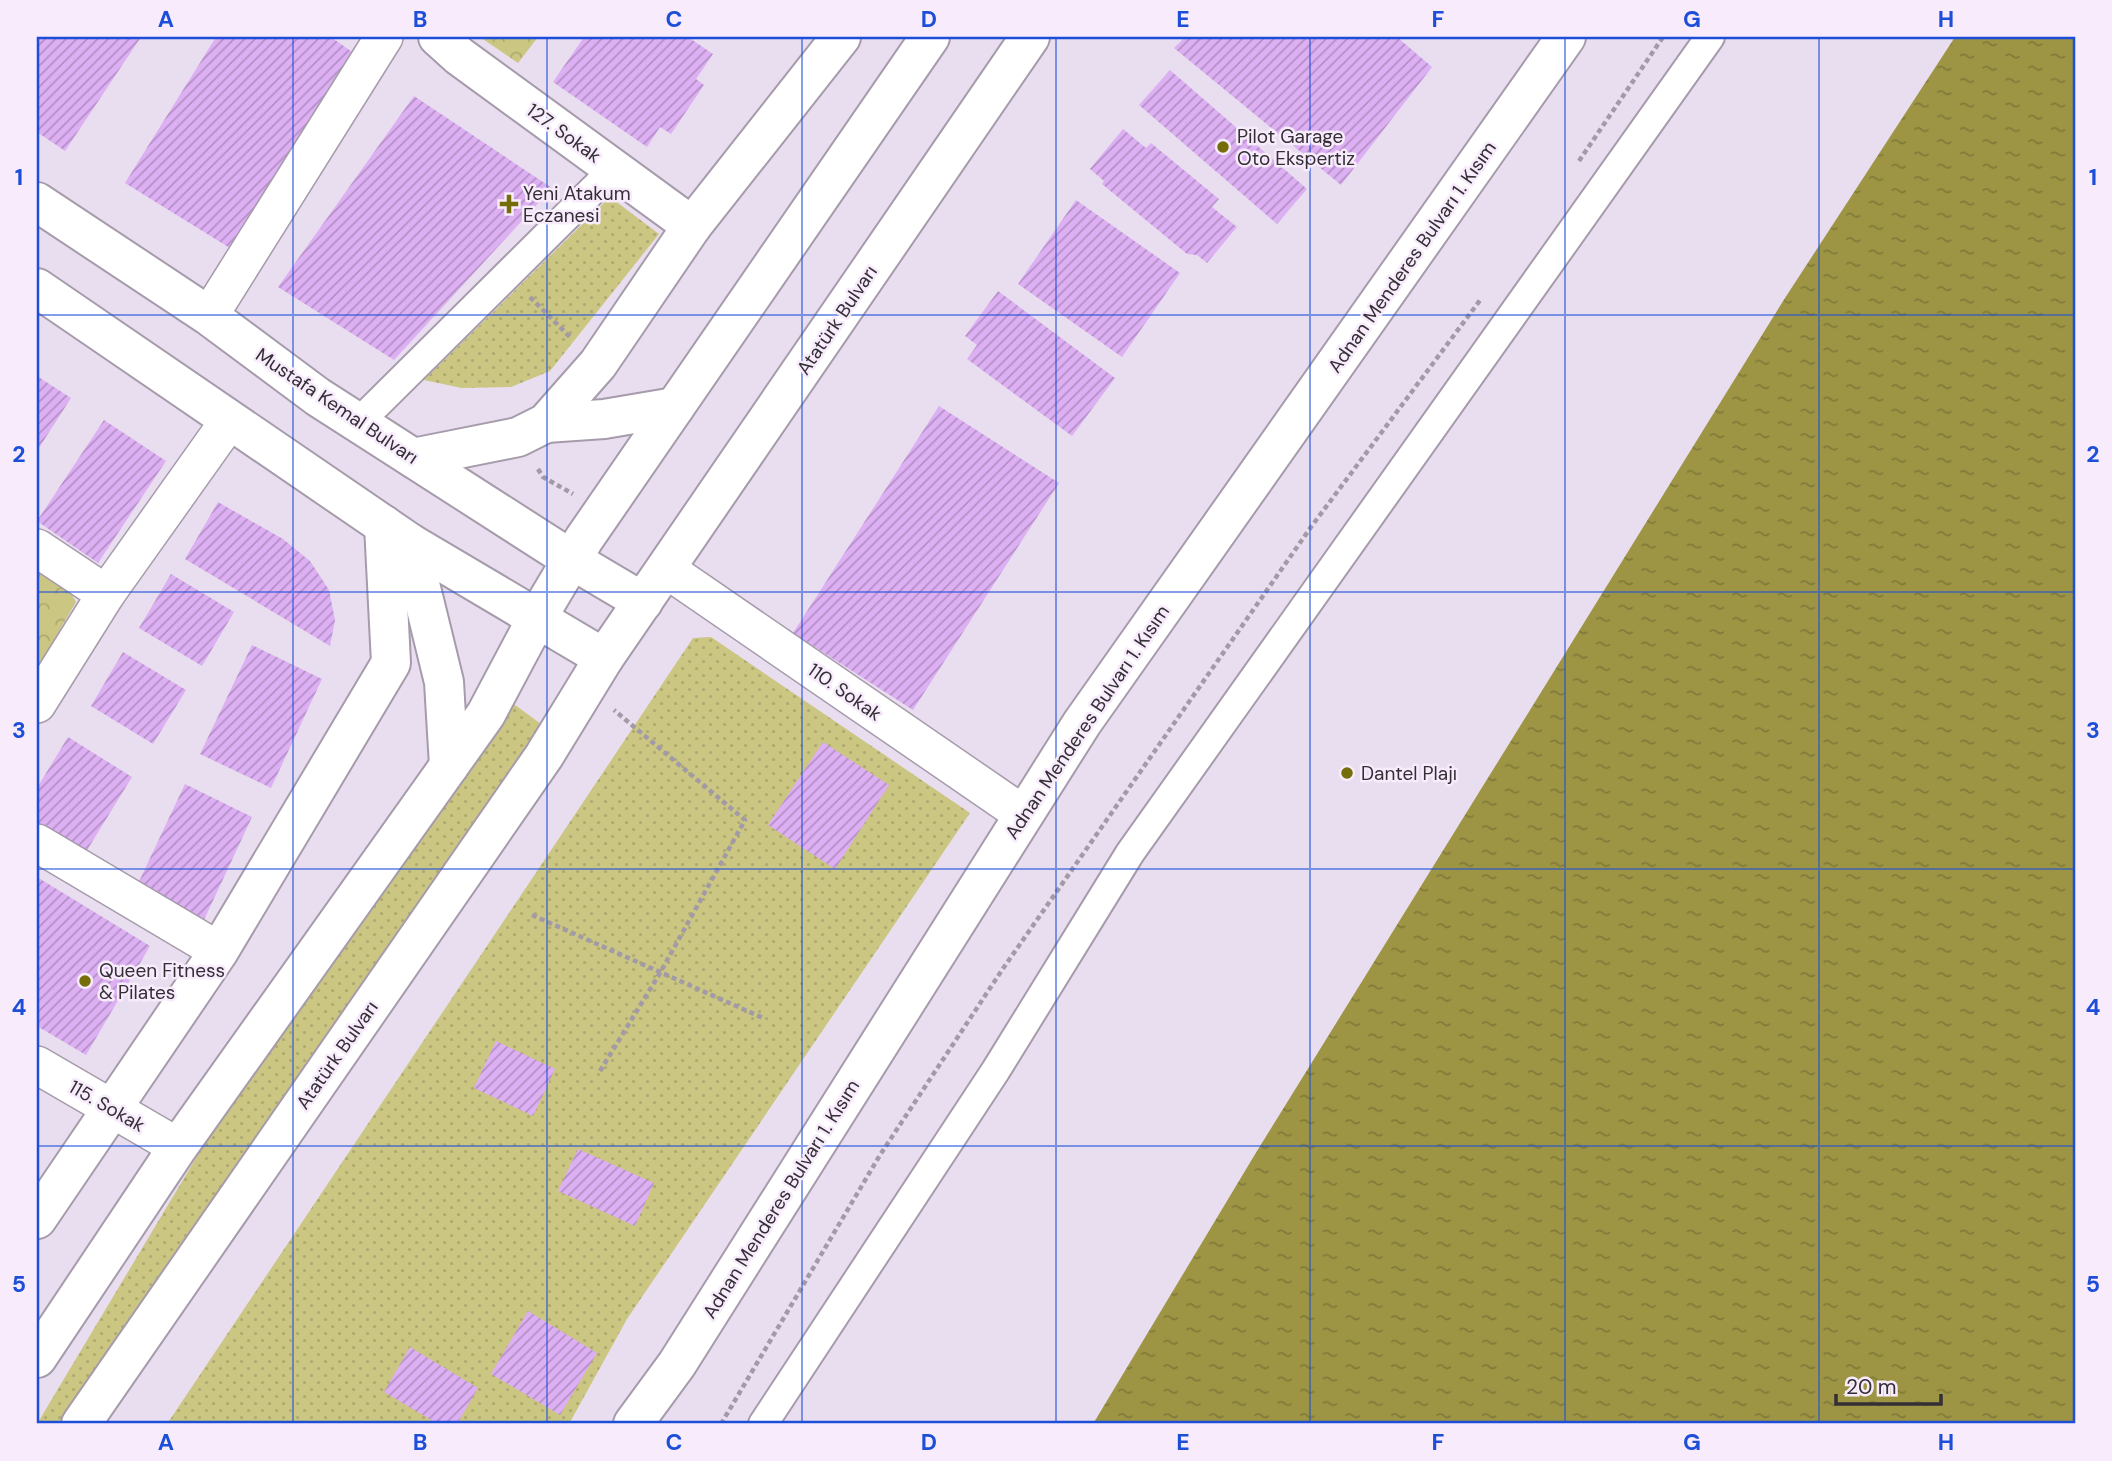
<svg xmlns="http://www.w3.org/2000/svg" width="2112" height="1461" font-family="'DM Sans',sans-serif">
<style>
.grass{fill:url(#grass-dots)}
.park{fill:url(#park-crowns)}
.water{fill:url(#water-ripples)}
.building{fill:url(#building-hatch)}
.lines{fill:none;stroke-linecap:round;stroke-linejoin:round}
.pedestrian-casing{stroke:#a69bab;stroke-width:32}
.minor-casing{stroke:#a69bab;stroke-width:40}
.tertiary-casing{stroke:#a69bab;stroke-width:42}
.secondary-casing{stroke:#a69bab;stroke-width:42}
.trunk-casing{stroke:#a69bab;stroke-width:42}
.path{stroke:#a29aa7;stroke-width:4.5;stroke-dasharray:5 3.5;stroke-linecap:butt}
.pedestrian{stroke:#fff;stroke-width:28}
.minor{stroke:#fff;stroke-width:37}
.tertiary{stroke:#fff;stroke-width:38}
.secondary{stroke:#fff;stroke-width:38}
.trunk{stroke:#fff;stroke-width:38}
.grid{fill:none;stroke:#1d4ed8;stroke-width:2;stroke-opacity:0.55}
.poi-dot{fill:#756d09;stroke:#f7ebfc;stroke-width:2.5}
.labels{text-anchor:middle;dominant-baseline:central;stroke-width:5;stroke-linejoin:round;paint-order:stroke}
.street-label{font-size:19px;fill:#332f35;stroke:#f7ebfc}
.poi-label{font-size:19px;fill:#332f35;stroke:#f7ebfc;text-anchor:start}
.neatline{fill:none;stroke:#1d4ed8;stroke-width:2.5}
.grid-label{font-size:23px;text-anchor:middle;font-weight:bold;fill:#1d4ed8}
</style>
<defs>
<pattern id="grass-dots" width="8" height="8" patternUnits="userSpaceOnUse" patternTransform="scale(1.75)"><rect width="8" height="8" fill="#cbc681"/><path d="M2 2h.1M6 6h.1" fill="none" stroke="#afaa70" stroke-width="1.8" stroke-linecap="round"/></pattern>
<pattern id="park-crowns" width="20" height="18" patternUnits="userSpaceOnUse" patternTransform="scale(1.75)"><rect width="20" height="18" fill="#cbc681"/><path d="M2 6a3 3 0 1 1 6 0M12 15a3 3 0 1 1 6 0" fill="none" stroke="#afaa70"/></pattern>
<pattern id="water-ripples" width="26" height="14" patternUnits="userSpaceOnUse" patternTransform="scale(1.75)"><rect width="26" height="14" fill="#9d9543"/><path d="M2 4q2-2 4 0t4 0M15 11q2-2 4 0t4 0" fill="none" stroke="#817a39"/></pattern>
<pattern id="building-hatch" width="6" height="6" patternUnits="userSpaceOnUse" patternTransform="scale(1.75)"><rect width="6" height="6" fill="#ddaff3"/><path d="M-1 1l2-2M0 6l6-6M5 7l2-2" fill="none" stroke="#b48fc6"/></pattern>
</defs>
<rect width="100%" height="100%" fill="#e9deef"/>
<g class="grass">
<path d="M610,197L659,234L550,371L511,387L462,388L424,380Z"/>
<path d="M711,637L970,813L627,1319L569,1424H167L693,638Z"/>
<path d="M484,682L541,724L58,1424H37L464,710Z"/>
</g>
<g class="park">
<path d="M480,37H538L518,63Z"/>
<path d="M37,569L69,590L76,602L37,669Z"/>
</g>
<path class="water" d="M1955,37H2075V1424H1093L1257,1151L1785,298Z"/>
<g class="building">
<path d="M37,37H141L65,151L37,132Z"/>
<path d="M216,37H331L362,59L233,250L125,183Z"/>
<path d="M584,37H688L713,54L696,79L704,85L671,134L660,127L647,147L553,82Z"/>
<path d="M1185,37H1397L1432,67L1341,185L1174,48Z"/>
<path d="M1170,70L1307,189L1277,224L1139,105Z"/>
<path d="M414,96L552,188L394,360L278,287Z"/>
<path d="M1123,129L1146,148L1151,143L1219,199L1212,207L1237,227L1207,263L1197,255L1187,254L1102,184L1104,181L1090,169Z"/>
<path d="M1076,200L1180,273L1122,357L1018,284Z"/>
<path d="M998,291L1115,378L1072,436L967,359L977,345L965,336Z"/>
<path d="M37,376L71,398L37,451Z"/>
<path d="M939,406L1059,483L913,710L793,633Z"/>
<path d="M104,420L166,461L98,563L37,521Z"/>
<path d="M218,502L283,539L310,561L329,590L335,620L330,646L185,559Z"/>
<path d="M171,574L234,612L202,666L139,628Z"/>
<path d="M252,645L322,679L271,788L200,754Z"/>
<path d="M123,652L186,690L153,744L91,706Z"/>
<path d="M68,737L132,777L84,855L37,826V788Z"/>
<path d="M823,742L889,785L835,869L768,825Z"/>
<path d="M185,784L252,817L203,922L135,890Z"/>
<path d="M37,877L150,946L86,1055L37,1026Z"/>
<path d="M496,1041L555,1069L533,1116L474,1088Z"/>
<path d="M578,1149L654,1183L635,1226L558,1191Z"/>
<path d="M528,1311L597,1353L560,1415L491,1374Z"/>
<path d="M410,1347L478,1388L457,1424H438L384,1392Z"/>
</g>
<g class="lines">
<g class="pedestrian-casing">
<g id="pedestrian">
<path d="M359,422L614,169"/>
<path d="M763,1424L996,1070L1130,853L1710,37"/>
</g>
</g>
<g class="minor-casing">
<g id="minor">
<path d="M209,316L384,37"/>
<path d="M37,548L106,594"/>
<path d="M666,569L1024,815"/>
<path d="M37,704L106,594L229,421"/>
<path d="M37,843L219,951"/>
<path d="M37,1065L178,1147"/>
</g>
</g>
<g class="tertiary-casing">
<path id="tertiary" d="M438,37L459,56L692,226"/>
</g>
<g class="secondary-casing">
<g id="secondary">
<path d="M37,202L209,316L318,397L572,560L643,602"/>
<path d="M37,288L410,543L604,658"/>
<path d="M413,458L518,437L546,423L598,364L692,226L841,37"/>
<path d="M37,1219L219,951L391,663L384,525"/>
<path d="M633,1424L677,1364L1082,723L1566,37"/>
</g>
</g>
<g class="trunk-casing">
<g id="trunk">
<path d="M546,423L604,419L675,407"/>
<path d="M410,543L444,682L449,766"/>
<path d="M37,1358L178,1147L486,714L537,618L584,539L930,37"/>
<path d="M81,1424L544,756L604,658L1030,37"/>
</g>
</g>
<g class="path">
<path d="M1579,161L1663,37"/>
<path d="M530,297L571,338"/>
<path d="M538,469L543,477L573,494"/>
<path d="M532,915L763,1018"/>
<path d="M600,1071L660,973L745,820L614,710"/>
<path d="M721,1424L880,1155L1002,970L1311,527L1481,299"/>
</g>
<use href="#pedestrian" class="pedestrian"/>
<use href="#minor" class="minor"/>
<use href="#tertiary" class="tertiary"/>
<use href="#secondary" class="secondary"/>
<use href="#trunk" class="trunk"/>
</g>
<path class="grid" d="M293,37V1424M547,37V1424M802,37V1424M1056,37V1424M1310,37V1424M1565,37V1424M1819,37V1424M37,315H2075M37,592H2075M37,869H2075M37,1146H2075"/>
<g class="poi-dot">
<circle cx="1223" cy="147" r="7"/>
<path d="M505.5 193.5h7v7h7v7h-7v7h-7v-7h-7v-7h7z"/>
<circle cx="1347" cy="773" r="7"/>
<circle cx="85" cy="981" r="7"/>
</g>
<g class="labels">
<g class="street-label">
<text transform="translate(564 133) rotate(36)">127. Sokak</text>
<text transform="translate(1412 257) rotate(-55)">Adnan Menderes Bulvarı 1. Kısım</text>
<text transform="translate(837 320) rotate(-56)">Atatürk Bulvarı</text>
<text transform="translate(337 406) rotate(34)">Mustafa Kemal Bulvarı</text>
<text transform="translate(845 692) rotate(35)">110. Sokak</text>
<text transform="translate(1087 722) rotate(-56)">Adnan Menderes Bulvarı 1. Kısım</text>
<text transform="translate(337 1055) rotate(-55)">Atatürk Bulvarı</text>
<text transform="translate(107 1106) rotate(30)">115. Sokak</text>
<text transform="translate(781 1199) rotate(-58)">Adnan Menderes Bulvarı 1. Kısım</text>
</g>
<g class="poi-label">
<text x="1237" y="136">Pilot Garage<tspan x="1237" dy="22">Oto Ekspertiz</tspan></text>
<text x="523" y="193">Yeni Atakum<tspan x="523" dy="22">Eczanesi</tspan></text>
<text x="1361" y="773">Dantel Plajı</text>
<text x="99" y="970">Queen Fitness<tspan x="99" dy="22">&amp; Pilates</tspan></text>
</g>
</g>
<rect width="2112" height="1461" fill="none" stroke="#f7ebfc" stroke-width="77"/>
<path d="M1836 1394v10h105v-10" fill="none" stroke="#332f35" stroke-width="3.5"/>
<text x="1846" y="1394" font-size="21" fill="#332f35" stroke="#f7ebfc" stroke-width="5" paint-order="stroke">20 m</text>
<rect x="38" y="38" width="2036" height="1384" class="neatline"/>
<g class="grid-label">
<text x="166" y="27">A</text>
<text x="420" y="27">B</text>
<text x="674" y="27">C</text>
<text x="929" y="27">D</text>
<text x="1183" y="27">E</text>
<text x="1438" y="27">F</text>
<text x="1692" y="27">G</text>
<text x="1946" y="27">H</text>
<text x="19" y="185">1</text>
<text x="2093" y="185">1</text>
<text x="19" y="462">2</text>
<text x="2093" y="462">2</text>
<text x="19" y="738">3</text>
<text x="2093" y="738">3</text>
<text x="19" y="1015">4</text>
<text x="2093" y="1015">4</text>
<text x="19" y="1292">5</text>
<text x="2093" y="1292">5</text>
<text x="166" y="1450">A</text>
<text x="420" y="1450">B</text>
<text x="674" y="1450">C</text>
<text x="929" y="1450">D</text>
<text x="1183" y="1450">E</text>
<text x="1438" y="1450">F</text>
<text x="1692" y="1450">G</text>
<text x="1946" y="1450">H</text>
</g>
</svg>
